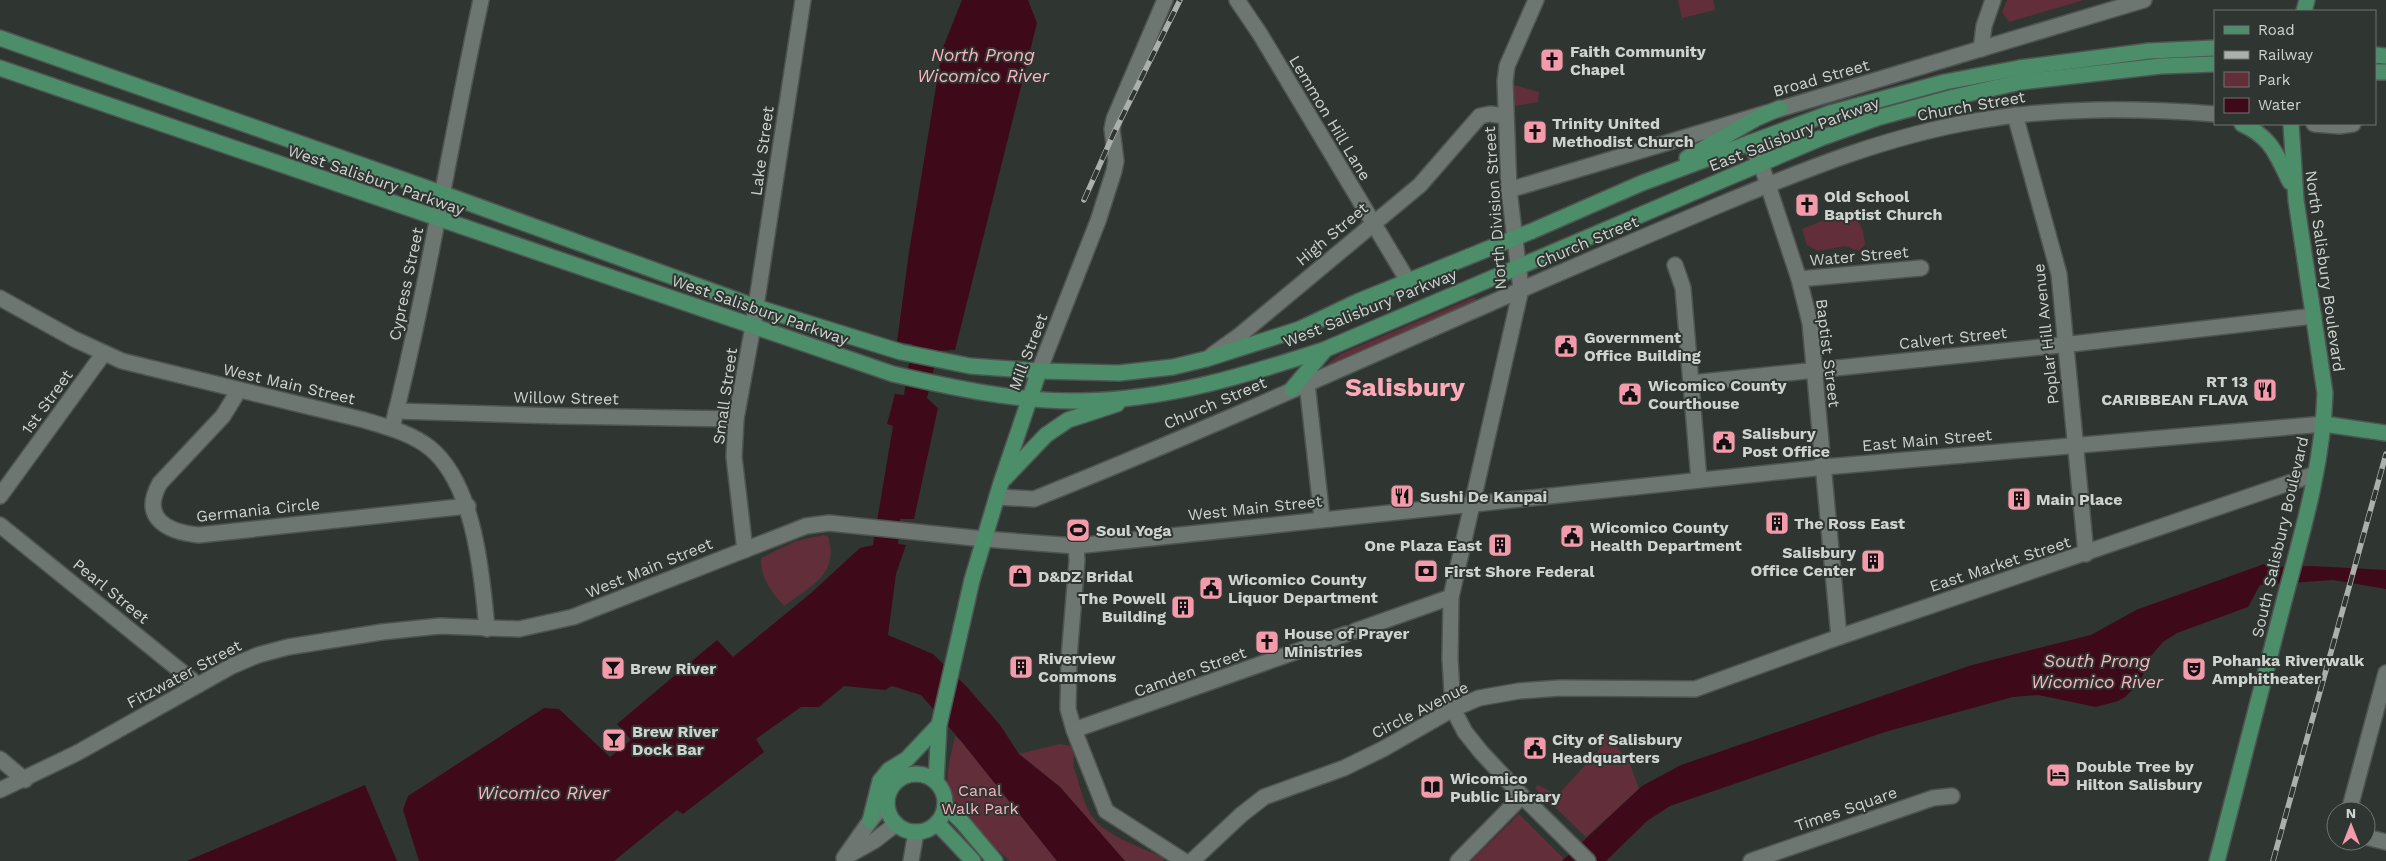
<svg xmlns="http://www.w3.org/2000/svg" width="2386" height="861" font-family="'Work Sans',sans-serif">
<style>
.green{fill:#622e3a}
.water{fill:#3e0a1a}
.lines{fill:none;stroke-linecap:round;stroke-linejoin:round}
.minor-casing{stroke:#4e5450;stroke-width:18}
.major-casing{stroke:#4e5450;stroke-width:18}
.minor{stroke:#6d7670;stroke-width:15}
.major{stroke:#4b8e69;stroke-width:15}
.rail-casing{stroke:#abb0ad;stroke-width:5.5}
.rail{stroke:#2f3631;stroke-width:4;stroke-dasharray:11;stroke-linecap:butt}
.labels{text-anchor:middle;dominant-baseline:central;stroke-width:4;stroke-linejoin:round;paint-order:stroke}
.poi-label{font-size:16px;font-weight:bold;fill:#ced3d0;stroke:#2f3631;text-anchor:start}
.street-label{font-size:16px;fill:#ced3d0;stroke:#2f3631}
.park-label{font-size:16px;fill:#fbb1bf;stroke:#2f3631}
.water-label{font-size:18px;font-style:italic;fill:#fdb3c1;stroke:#2f3631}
.town-label{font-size:26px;font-weight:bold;fill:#fca9b8;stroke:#2f3631}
</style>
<rect width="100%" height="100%" fill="#2f3631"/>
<g class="green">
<path d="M1678,0H1713L1715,10L1682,18Z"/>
<path d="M2007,0H2084L2009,22L2002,12Z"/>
<path d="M1514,85L1539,92L1538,102L1515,106Z"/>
<path d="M1852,209L1863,231L1865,244L1859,251L1845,246L1818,251L1807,245L1802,229Z"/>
<path d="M1475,297L1478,303L1320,370L1341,354Z"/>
<path d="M824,535L828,537C840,574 809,587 784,606C772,592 760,578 761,558L796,541Z"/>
<path d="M1606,732L1630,764L1639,789L1586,837L1535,788L1538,785L1558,795L1599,750V737Z"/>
<path d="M955,736L961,741L1057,861H1010C985,837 944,809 948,771C949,759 953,747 955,736Z"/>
<path d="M1059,744L1072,746C1076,755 1072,760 1074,768C1079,782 1083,802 1091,815C1104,836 1142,847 1163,858L1164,861H1125L1060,787L1019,754Z"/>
<path d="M1519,814L1564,859L1562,861H1471Z"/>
</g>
<g class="water">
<path d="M962,0H1028L1037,23L955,350L938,351L927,398L938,408L914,519H900L898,544L906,545L896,574L888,635L933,654L967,687L1000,725L1019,754L1060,787L1125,861H1057L961,741L921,695L892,686L885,690L844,686L819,707H801L756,739L764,752L683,814L677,810L614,861H419L403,810L408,796L544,708L559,709L610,757L631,740L617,724L717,640L733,657L811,593L860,548L873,545L893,426L887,424L895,394L904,395L912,344L897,342L909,252L942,50Z"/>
<path d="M2264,564L2267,567L2313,566L2386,570V589L2333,580L2260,585L2248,607L2177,633L2163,642L2151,656L2140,682L2125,697L2118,701L2096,707L2038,695L2013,697L1885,732L1670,806L1647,821L1606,861H1562L1642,786L1681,765L1972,665L2091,635L2136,610Z"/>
<path d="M365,785L397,861H187Z"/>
</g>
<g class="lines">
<g class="minor-casing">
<g id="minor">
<path d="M1237,0L1260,34L1408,281"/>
<path d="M1536,0L1507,66L1505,81L1509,190L1521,289L1451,597L1450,659L1453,709L1465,732L1481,752L1522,796L1588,861"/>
<path d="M1981,49L1984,26L1993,0"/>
<path d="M2015,115L2059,274L2086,554"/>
<path d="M2314,124L2339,126L2353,124"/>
<path d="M1749,143L1761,164L1799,279L1810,323L1839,637"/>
<path d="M1509,190L2144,0"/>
<path d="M1675,265L1683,288L1699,480"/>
<path d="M1799,279L1921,268"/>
<path d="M0,298L74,339L122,361L364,420C387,427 411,433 430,448C475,485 482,575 487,629"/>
<path d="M1212,355L1240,335L1420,185L1480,116L1490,114L1505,116"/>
<path d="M1039,371L1098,221L1114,171L1116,161L1112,129L1114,119L1165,0"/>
<path d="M1307,383L1322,518"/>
<path d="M1691,383L2080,343L2314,316"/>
<path d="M239,390L223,416L160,483C140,518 167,532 199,535L468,506"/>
<path d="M396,411L558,416L736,419"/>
<path d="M392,428C428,287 450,142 481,0"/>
<path d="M0,496L104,353"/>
<path d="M997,497L1034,499C1182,440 1329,374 1475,310C1558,273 1641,238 1724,203C1806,169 1888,136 1976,121C2055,107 2135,108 2215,114"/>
<path d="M0,525L198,685"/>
<path d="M1076,546L1077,560L1069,658L1068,709L1074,730L1106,811L1184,861"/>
<path d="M745,550L734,457L736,419L753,326L803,0"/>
<path d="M1355,631L1451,597"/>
<path d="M1074,730L1346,634"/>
<path d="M0,759L25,780"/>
<path d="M0,790L77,753L232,666L258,655L288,647L382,632L440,626L519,629L573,617L806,526L829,523L984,539L1076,546L1825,467L2324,424"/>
<path d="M2349,811L2386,673"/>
<path d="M2366,837L2386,842"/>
<path d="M847,856L874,841L896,824"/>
<path d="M844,858L870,821L887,801"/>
<path d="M911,861L916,832"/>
<path d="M1192,861L1241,815L1264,797L1344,768L1383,749L1453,709L1479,698L1519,691L1560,688L1695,689L1839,637L2315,474"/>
<path d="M1458,861L1522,796"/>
<path d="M1751,861L1933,798L1952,796"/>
</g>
</g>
<g class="major-casing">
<g id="major">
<path d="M2304,11L2307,0"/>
<path d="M0,38L444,194L756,307L901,352L970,366L1039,371L1119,373L1173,367L1206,359L1300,329L1359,301L1532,231L1642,183L1830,113L1945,82L2019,68L2149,51L2215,48"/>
<path d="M2375,55L2386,56"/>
<path d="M0,68L893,374C954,388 1019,402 1082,401C1166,400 1247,375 1326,349L1821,138L1880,117L1954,97L2021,82L2161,66L2215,64"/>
<path d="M2375,72H2386"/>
<path d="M2242,124C2272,138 2276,154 2290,182"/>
<path d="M1687,158L1757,118L1780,108"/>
<path d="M1292,389L1325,350"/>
<path d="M2324,424L2386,433"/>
<path d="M1005,478L1046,435L1068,420L1117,404"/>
<circle cx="916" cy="803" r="29"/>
<path d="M936,782L939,725L972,580L1001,483L1039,371"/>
<path d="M945,805L963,823L995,861"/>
<path d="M870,821L880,781L889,770L907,759L939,725"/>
<path d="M937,823L973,861"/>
<path d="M2217,861C2239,774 2261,687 2284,601C2302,533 2323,464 2325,393L2296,200L2291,124"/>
</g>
</g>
<use href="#minor" class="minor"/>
<use href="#major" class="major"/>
<g class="rail-casing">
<g id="rail">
<path d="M1084,200L1113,135L1180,0"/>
<path d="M2273,861L2386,454"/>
</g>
</g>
<use href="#rail" class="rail"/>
</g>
<defs>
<g id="church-square" transform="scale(1.25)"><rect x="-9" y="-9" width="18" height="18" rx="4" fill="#f39aab" stroke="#2f3631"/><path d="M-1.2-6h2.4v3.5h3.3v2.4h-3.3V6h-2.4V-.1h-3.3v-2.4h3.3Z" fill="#111"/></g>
<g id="civic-square" transform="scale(1.25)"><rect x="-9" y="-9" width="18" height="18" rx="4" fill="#f39aab" stroke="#2f3631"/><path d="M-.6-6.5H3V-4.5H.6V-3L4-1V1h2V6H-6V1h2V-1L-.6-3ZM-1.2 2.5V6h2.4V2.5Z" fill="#111"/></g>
<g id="restaurant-square" transform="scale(1.25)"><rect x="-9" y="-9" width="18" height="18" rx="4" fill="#f39aab" stroke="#2f3631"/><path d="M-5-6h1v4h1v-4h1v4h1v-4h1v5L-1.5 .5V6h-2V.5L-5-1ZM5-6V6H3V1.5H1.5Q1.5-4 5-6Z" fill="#111"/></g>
<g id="building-square" transform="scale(1.25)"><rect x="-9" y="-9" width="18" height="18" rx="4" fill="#f39aab" stroke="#2f3631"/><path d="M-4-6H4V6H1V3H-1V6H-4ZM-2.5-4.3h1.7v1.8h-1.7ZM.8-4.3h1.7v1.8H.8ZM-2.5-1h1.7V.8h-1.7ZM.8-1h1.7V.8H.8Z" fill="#111"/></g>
<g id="stadium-square" transform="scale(1.25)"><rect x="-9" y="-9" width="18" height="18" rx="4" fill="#f39aab" stroke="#2f3631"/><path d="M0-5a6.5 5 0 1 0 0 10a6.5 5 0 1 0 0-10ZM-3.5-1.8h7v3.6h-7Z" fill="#111"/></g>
<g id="bank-square" transform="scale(1.25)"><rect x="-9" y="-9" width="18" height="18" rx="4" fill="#f39aab" stroke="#2f3631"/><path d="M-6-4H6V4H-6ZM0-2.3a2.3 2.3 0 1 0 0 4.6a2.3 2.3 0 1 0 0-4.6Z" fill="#111"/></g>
<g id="shop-square" transform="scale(1.25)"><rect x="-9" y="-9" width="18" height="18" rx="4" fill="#f39aab" stroke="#2f3631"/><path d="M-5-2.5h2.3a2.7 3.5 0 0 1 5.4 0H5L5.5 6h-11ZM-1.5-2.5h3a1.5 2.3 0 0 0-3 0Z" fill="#111"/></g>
<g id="bar-square" transform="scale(1.25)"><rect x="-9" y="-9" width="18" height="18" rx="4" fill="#f39aab" stroke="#2f3631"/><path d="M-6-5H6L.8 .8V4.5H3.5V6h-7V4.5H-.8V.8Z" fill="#111"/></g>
<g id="theatre-square" transform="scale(1.25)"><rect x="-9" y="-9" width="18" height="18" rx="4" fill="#f39aab" stroke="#2f3631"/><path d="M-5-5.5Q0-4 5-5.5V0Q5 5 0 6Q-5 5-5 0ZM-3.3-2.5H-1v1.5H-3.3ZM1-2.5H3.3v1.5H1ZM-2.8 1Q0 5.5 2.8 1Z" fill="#111"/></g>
<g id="hotel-square" transform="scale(1.25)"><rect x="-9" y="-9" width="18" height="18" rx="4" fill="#f39aab" stroke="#2f3631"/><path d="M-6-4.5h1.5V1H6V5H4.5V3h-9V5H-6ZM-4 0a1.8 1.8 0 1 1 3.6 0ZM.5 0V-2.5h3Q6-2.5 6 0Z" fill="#111"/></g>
<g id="library-square" transform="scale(1.25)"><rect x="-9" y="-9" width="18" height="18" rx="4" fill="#f39aab" stroke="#2f3631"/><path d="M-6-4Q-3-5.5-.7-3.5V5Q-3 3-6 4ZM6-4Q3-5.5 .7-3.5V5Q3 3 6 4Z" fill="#111"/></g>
</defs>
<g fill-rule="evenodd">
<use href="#church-square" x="1552" y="60"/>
<use href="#church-square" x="1535" y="132"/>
<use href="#church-square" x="1807" y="205"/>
<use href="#civic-square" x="1566" y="346"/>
<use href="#restaurant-square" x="2265" y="390"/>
<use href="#civic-square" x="1630" y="394"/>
<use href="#civic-square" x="1724" y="442"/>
<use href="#restaurant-square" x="1402" y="496"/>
<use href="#building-square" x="2019" y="499"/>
<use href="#building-square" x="1777" y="523"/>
<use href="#stadium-square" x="1078" y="530"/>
<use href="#civic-square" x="1572" y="536"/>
<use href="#building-square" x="1500" y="545"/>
<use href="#building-square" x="1873" y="561"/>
<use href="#bank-square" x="1426" y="571"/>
<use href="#shop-square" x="1020" y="576"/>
<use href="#civic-square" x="1211" y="588"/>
<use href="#building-square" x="1183" y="607"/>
<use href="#church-square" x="1267" y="642"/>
<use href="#building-square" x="1021" y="667"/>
<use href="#bar-square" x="613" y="668"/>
<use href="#theatre-square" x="2194" y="669"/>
<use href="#bar-square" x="614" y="740"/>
<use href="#civic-square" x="1535" y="748"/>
<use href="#hotel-square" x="2058" y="775"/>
<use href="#library-square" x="1432" y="787"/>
</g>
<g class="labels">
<g class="poi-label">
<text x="1570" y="51">Faith Community<tspan x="1570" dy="18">Chapel</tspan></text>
<text x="1552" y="123">Trinity United<tspan x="1552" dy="18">Methodist Church</tspan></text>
<text x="1824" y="196">Old School<tspan x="1824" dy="18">Baptist Church</tspan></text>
<text x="1584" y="337">Government<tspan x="1584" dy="18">Office Building</tspan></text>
<text x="2248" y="381" text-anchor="end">RT 13<tspan x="2248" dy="18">CARIBBEAN FLAVA</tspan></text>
<text x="1648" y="385">Wicomico County<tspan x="1648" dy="18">Courthouse</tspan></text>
<text x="1742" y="433">Salisbury<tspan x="1742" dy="18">Post Office</tspan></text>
<text x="1420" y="496">Sushi De Kanpai</text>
<text x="2036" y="499">Main Place</text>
<text x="1794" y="523">The Ross East</text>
<text x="1590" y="527">Wicomico County<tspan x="1590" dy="18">Health Department</tspan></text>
<text x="1096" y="530">Soul Yoga</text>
<text x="1482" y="545" text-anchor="end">One Plaza East</text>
<text x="1856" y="552" text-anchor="end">Salisbury<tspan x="1856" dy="18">Office Center</tspan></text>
<text x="1444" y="571">First Shore Federal</text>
<text x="1038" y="576">D&amp;DZ Bridal</text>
<text x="1228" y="579">Wicomico County<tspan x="1228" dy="18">Liquor Department</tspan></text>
<text x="1166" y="598" text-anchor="end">The Powell<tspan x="1166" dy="18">Building</tspan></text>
<text x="1284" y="633">House of Prayer<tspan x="1284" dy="18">Ministries</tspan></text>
<text x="1038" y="658">Riverview<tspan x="1038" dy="18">Commons</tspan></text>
<text x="2212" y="660">Pohanka Riverwalk<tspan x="2212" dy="18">Amphitheater</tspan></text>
<text x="630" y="668">Brew River</text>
<text x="632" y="731">Brew River<tspan x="632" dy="18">Dock Bar</tspan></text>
<text x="1552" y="739">City of Salisbury<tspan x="1552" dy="18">Headquarters</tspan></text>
<text x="2076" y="766">Double Tree by<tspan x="2076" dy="18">Hilton Salisbury</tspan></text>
<text x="1450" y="778">Wicomico<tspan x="1450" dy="18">Public Library</tspan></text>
</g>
<g class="street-label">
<text transform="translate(1821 78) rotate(-16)">Broad Street</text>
<text transform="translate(1971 106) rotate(-10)">Church Street</text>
<text transform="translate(1330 118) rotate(59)">Lemmon Hill Lane</text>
<text transform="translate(1794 134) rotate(-21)">East Salisbury Parkway</text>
<text transform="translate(762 151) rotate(-82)">Lake Street</text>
<text transform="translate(376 180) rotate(19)">West Salisbury Parkway</text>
<text transform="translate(1495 208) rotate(-94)">North Division Street</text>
<text transform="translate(1332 234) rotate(-40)">High Street</text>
<text transform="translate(1587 242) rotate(-23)">Church Street</text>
<text transform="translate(1859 256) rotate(-5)">Water Street</text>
<text transform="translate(2325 271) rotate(82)">North Salisbury Boulevard</text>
<text transform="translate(406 284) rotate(-78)">Cypress Street</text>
<text transform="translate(1370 308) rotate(-22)">West Salisbury Parkway</text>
<text transform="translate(760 310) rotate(19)">West Salisbury Parkway</text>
<text transform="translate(2046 334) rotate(-96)">Poplar Hill Avenue</text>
<text transform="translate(1953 338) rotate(-6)">Calvert Street</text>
<text transform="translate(1028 352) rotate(-69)">Mill Street</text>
<text transform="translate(1828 353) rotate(83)">Baptist Street</text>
<text transform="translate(289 384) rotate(13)">West Main Street</text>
<text transform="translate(725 396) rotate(-82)">Small Street</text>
<text transform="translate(566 398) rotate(1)">Willow Street</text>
<text transform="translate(47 402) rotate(-54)">1st Street</text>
<text transform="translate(1215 403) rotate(-23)">Church Street</text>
<text transform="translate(1927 440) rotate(-5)">East Main Street</text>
<text transform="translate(1255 508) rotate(-6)">West Main Street</text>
<text transform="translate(258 510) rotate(-6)">Germania Circle</text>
<text transform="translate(2280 537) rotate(-77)">South Salisbury Boulevard</text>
<text transform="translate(2000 564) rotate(-18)">East Market Street</text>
<text transform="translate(649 568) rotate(-22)">West Main Street</text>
<text transform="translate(111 591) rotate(39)">Pearl Street</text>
<text transform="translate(1190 672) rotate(-20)">Camden Street</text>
<text transform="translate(184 674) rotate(-28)">Fitzwater Street</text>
<text transform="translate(1420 710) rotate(-27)">Circle Avenue</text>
<text transform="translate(1846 809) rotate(-19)">Times Square</text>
</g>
<g class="park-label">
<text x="980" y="790">Canal<tspan x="980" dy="18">Walk Park</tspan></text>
</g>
<g class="water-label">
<text x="983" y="54">North Prong<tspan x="983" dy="21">Wicomico River</tspan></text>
<text x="2097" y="660">South Prong<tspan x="2097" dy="21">Wicomico River</tspan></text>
<text x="543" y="792">Wicomico River</text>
</g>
<g class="town-label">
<text x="1405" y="387">Salisbury</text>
</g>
</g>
<rect x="2214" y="10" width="162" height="115" fill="#2f3631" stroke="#6f7571"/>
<rect x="2224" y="26" width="25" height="8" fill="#4b8e69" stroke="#6f7571"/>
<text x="2258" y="35" font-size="15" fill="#ced3d0">Road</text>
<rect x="2224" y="51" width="25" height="8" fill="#abb0ad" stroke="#6f7571"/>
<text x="2258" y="60" font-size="15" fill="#ced3d0">Railway</text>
<rect x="2224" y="72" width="25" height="15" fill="#622e3a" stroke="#6f7571"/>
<text x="2258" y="85" font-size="15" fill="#ced3d0">Park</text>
<rect x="2224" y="98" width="25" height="15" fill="#3e0a1a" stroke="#6f7571"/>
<text x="2258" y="110" font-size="15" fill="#ced3d0">Water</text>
<g transform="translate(2351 826)"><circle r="24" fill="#2f3631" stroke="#6f7571"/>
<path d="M0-4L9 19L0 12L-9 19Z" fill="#f39aab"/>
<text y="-8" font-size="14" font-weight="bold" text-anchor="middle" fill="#ced3d0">N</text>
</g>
</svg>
